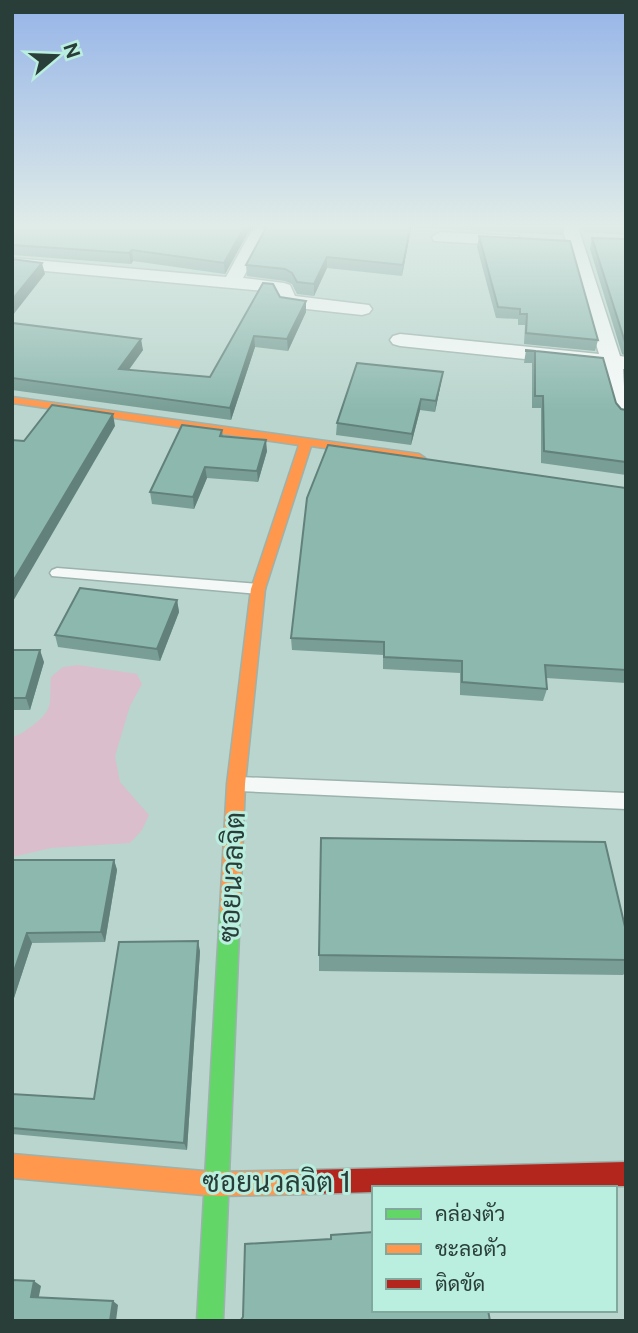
<svg xmlns="http://www.w3.org/2000/svg" width="638" height="1333" font-family="'Public Sans',Sarabun,sans-serif">
<style>
.green{fill:#dbbecb}
.lines{fill:none;stroke-linecap:round;stroke-linejoin:round}
.lane-casing{stroke:#9cb2ac;stroke-width:3}
.street-casing{stroke:#9cb2ac;stroke-width:3}
.fast-casing{stroke:#9cb2ac;stroke-width:3}
.slow-casing{stroke:#9cb2ac;stroke-width:3}
.jam-casing{stroke:#9cb2ac;stroke-width:3}
.lane{fill:#f4f9f8;fill-rule:evenodd}
.street{fill:#f4f9f8;fill-rule:evenodd}
.fast{fill:#63d668;fill-rule:evenodd}
.slow{fill:#ff974d;fill-rule:evenodd}
.jam{fill:#b3261e;fill-rule:evenodd}
.wall{fill:#789e96}
.shaded-wall{fill:#62817a}
.building{fill:#8cb8ae;stroke:#62817a;stroke-width:2}
.labels{text-anchor:middle;dominant-baseline:central;stroke-width:6;stroke-linejoin:round;paint-order:stroke}
.near-street-label{font-size:28px;fill:#293e38;stroke:#baeede}
</style>
<rect width="100%" height="100%" fill="#b9d5cd"/>
<path class="green" d="M78,665L137,674L142,684L130,706L115,756L120,782L149,815L142,830L130,843L51,848L12,857V737C20,735 25,731 32,726C55,709 49,703 51,677L63,667Z"/>
<g class="lines">
<g class="lane-casing">
<g id="lane">
<path d="M57,568L258,584L265,589L258,594L52,576L50,573L52,570Z"/>
<path d="M239,777L626,793V809L239,791L233,789L230,784L233,779Z"/>
</g>
</g>
<g class="street-casing">
<g id="street">
<path d="M561,224H577L620,356L626,357V369H623L626,421L618,419L615,414L602,367L400,346L393,344L390,340L393,336L400,334L599,354Z"/>
<path d="M259,227L267,232L243,278L284,283L290,285L295,296L369,305L372,309L369,313L362,315L288,307L281,305L275,292L12,268V258L226,277L251,232Z"/>
<path d="M440,232L517,236L526,241L517,246L434,241L432,237Z"/>
</g>
</g>
<g class="fast-casing">
<path id="fast" d="M230,901L237,904L240,910L223,1321H197L220,910L223,904Z"/>
</g>
<g class="slow-casing">
<g id="slow">
<path d="M12,397L419,454L425,458L419,462L311,446L265,589L245,784L240,910L237,916L230,919L223,916L220,910L227,784L251,589L299,445L12,403Z"/>
<path d="M12,1154L215,1172L309,1170L317,1174L321,1182L317,1190L309,1194L215,1196L12,1178Z"/>
</g>
</g>
<g class="jam-casing">
<path id="jam" d="M626,1162V1186L374,1188V1192L309,1194L301,1190L297,1182L301,1174L309,1170Z"/>
</g>
<use href="#lane" class="lane"/>
<use href="#street" class="street"/>
<use href="#fast" class="fast"/>
<use href="#slow" class="slow"/>
<use href="#jam" class="jam"/>
</g>
<g class="wall">
<path d="M12,224H565L563,235L411,227L402,276L327,268L314,296L297,294L292,284L285,281L247,276L246,265L266,229L258,225L249,231L225,274L133,261L131,264L12,255Z"/>
<path d="M579,224H626V235L584,232Z"/>
<path d="M479,236L598,340L595,351L524,344L525,325H518V319L496,318L477,247Z"/>
<path d="M592,238L626,239V356L622,354L590,249Z"/>
<path d="M280,297L306,301V312L288,351L255,347L231,420L12,390V323L143,350L129,370L210,377Z"/>
<path d="M526,350L603,358L616,403L621,409L626,410V475L541,463V408H532V363H524Z"/>
<path d="M443,372L435,412L420,410L411,445L336,435L337,423Z"/>
<path d="M222,430L223,436L267,451L258,482L207,478L194,509L152,504L150,492Z"/>
<path d="M626,488V683L546,678L547,689L543,701L460,695V673L383,669V655L292,650L291,638Z"/>
<path d="M177,600L179,612L160,661L58,647L55,635Z"/>
<path d="M12,650L44,662L30,710H12Z"/>
<path d="M12,860H114L117,870L105,942L32,943L12,1004Z"/>
<path d="M626,931V972L623,975L319,971V955Z"/>
<path d="M200,951L187,1150L12,1134V1094L94,1099Z"/>
</g>
<g class="shaded-wall">
<path d="M246,224L258,225L249,231L225,274L224,263Z"/>
<path d="M411,224H412L411,227L402,276L403,265Z"/>
<path d="M132,250L133,261L131,264L129,253Z"/>
<path d="M327,257V268L314,296V284Z"/>
<path d="M42,263L45,274L13,315L12,300Z"/>
<path d="M306,301V312L288,351L287,339Z"/>
<path d="M254,336L255,347L231,420L230,408Z"/>
<path d="M141,339L143,350L121,380L119,369Z"/>
<path d="M443,372L441,383L435,412L436,401Z"/>
<path d="M421,399L420,410L411,445L412,434Z"/>
<path d="M113,414L115,426L12,603V583Z"/>
<path d="M266,440L267,451L258,482L257,471Z"/>
<path d="M205,467L207,478L194,509L193,497Z"/>
<path d="M177,600L179,612L160,661L157,649Z"/>
<path d="M40,650L44,662L30,710L26,698Z"/>
<path d="M114,860L117,870L105,942L101,932Z"/>
<path d="M27,933L32,943L12,1004V977Z"/>
<path d="M198,941L200,951L187,1150L184,1143Z"/>
<path d="M34,1281L41,1286L38,1301L31,1297Z"/>
<path d="M113,1301L118,1305L116,1321H110Z"/>
</g>
<g class="building">
<path d="M12,224H246L224,263L132,250L129,253L12,245Z"/>
<path d="M268,224H411L403,265L327,257L314,284L297,282L292,273L285,269L246,265Z"/>
<path d="M479,236L570,241L598,340L526,333L527,314H520V309L498,307Z"/>
<path d="M592,238L626,239V342H625Z"/>
<path d="M12,259L42,263L12,300Z"/>
<path d="M263,283L273,284L280,297L306,301L287,339L254,336L230,408L12,378V323L141,339L119,369L210,377Z"/>
<path d="M526,350L603,358L616,403L621,409L626,410V462L544,451L543,396H535V351H526Z"/>
<path d="M357,363L443,372L436,401L421,399L412,434L337,423Z"/>
<path d="M52,405L113,414L12,583V440L24,441Z"/>
<path d="M182,425L222,430L220,436L266,440L257,471L205,467L193,497L150,492Z"/>
<path d="M328,445L626,488V670L545,665L547,689L462,682V661L384,657V642L291,638L307,498Z"/>
<path d="M80,588L177,600L157,649L55,635Z"/>
<path d="M12,650H40L26,698H12Z"/>
<path d="M321,838L605,842L626,931V960L319,955Z"/>
<path d="M12,860H114L101,932L27,933L12,977Z"/>
<path d="M198,941L184,1143L12,1128V1094L94,1099L119,942Z"/>
<path d="M374,1232V1310H488L490,1321H240L243,1317L245,1244L331,1239V1235Z"/>
<path d="M12,1280L34,1281L31,1297L113,1301L110,1321H12Z"/>
</g>
<linearGradient id="sky" x2="0" y2="1"><stop stop-color="#95b4e8"/><stop offset="0.55" stop-color="#e0ece8"/><stop offset="1" stop-color="#e0ece8" stop-opacity="0"/></linearGradient>
<rect width="638" height="411" fill="url(#sky)"/>
<g class="labels">
<g class="near-street-label">
<text transform="translate(231 877) rotate(-87)">ซอยนวลจิต</text>
<text x="277" y="1181">ซอยนวลจิต 1</text>
</g>
</g>
<rect width="638" height="1333" fill="none" stroke="#293e38" stroke-width="28"/>
<rect x="372" y="1186" width="245" height="126" fill="#baeede" stroke="#80a89c" stroke-width="2"/>
<rect x="386" y="1209" width="35" height="10" fill="#63d668" stroke="#80a89c" stroke-width="2"/>
<text x="435" y="1221" font-size="21" fill="#293e38">คล่องตัว</text>
<rect x="386" y="1244" width="35" height="10" fill="#ff974d" stroke="#80a89c" stroke-width="2"/>
<text x="435" y="1256" font-size="21" fill="#293e38">ชะลอตัว</text>
<rect x="386" y="1279" width="35" height="10" fill="#b3261e" stroke="#80a89c" stroke-width="2"/>
<text x="435" y="1291" font-size="21" fill="#293e38">ติดขัด</text>
<g transform="translate(56 56) rotate(71)" stroke="#baeede" stroke-width="5" paint-order="stroke">
<path d="M0-5L12 26L0 18L-12 26Z" fill="#293e38"/>
<text y="-10" font-size="19" font-weight="bold" text-anchor="middle" fill="#293e38">N</text>
</g>
</svg>
